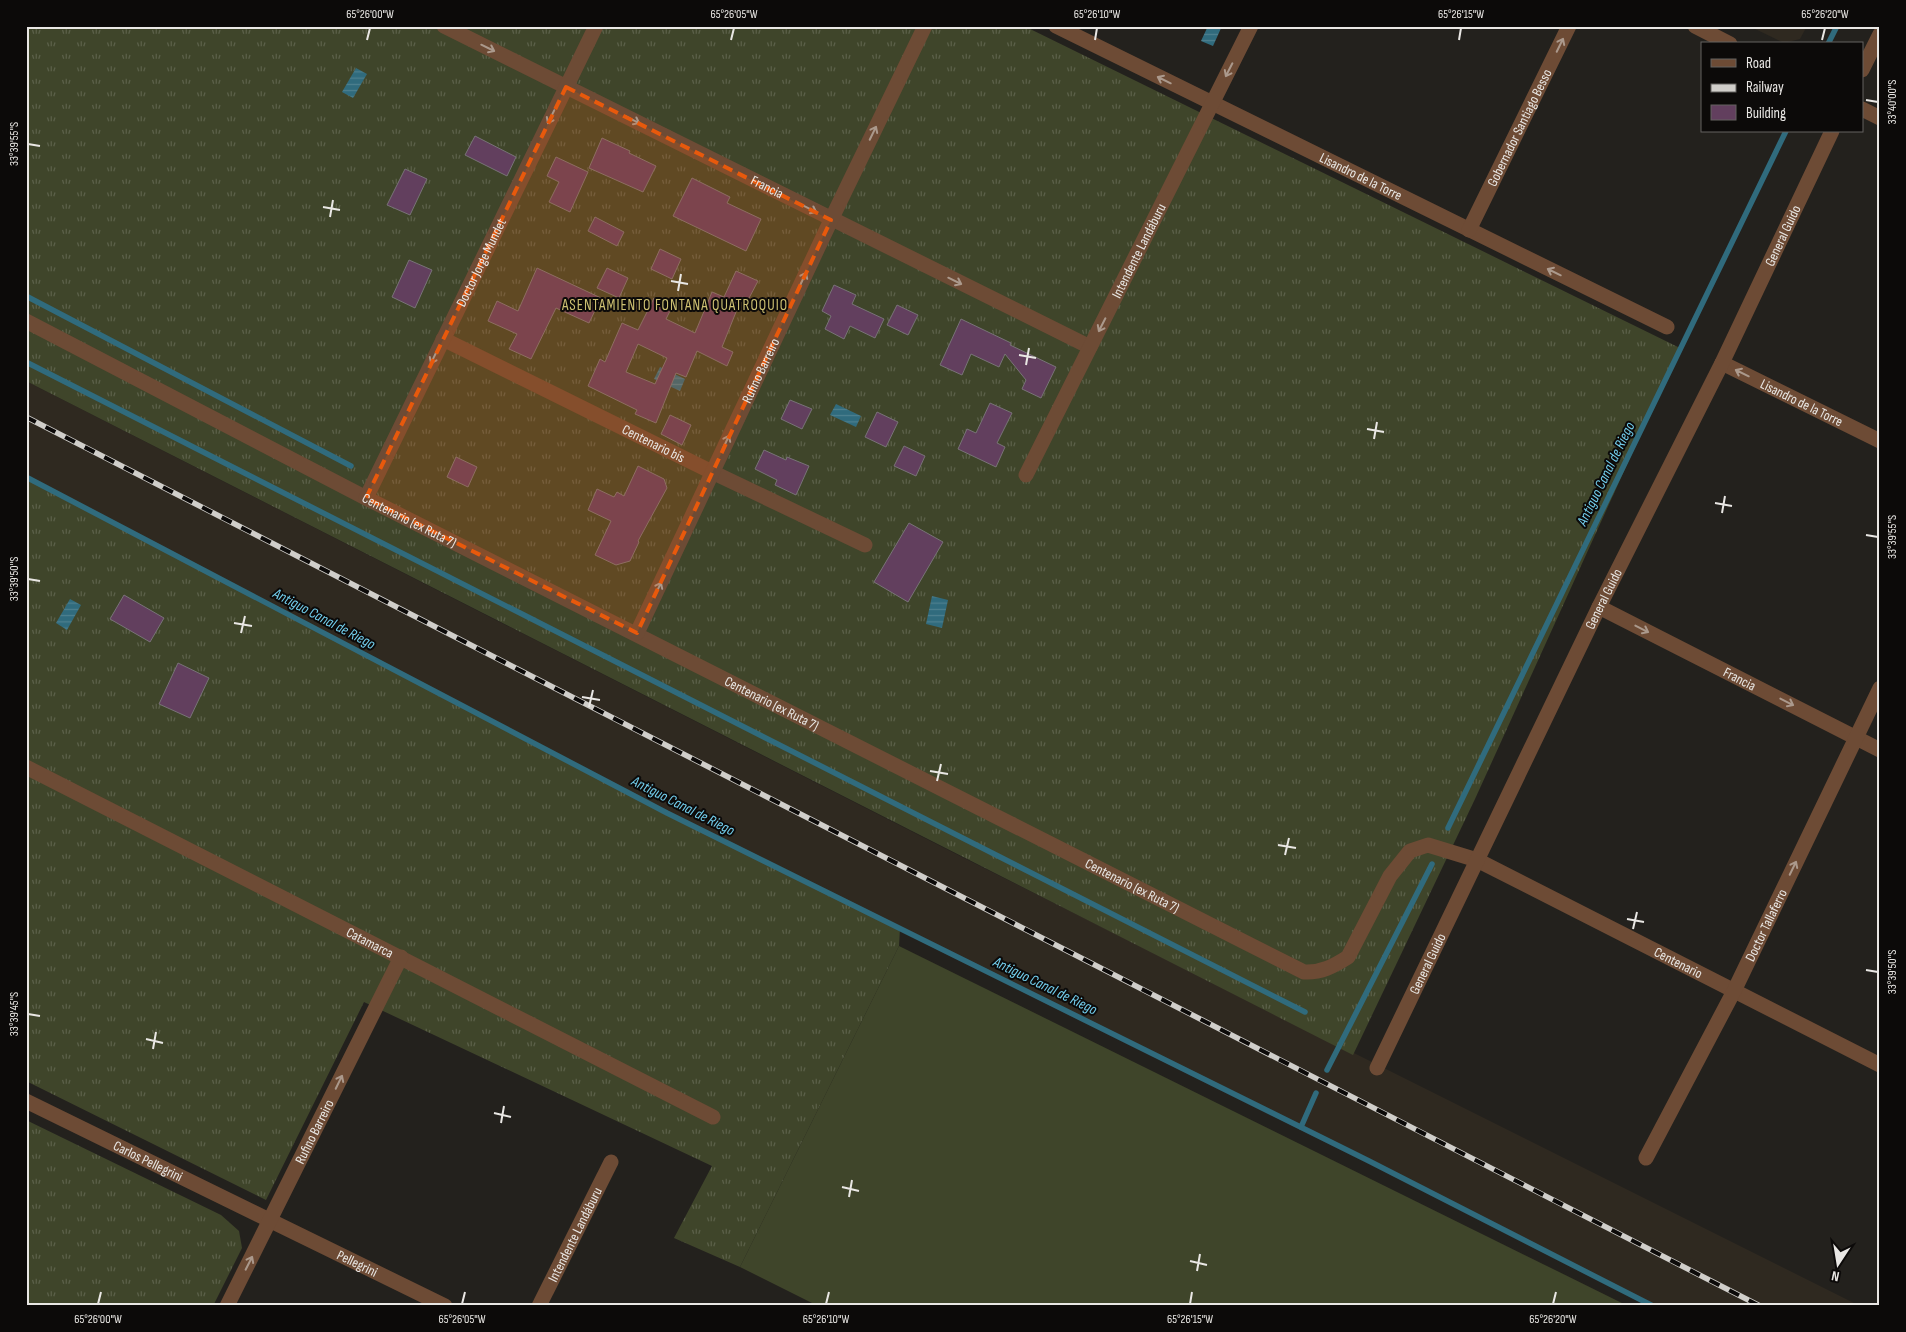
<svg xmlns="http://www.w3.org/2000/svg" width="1906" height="1332" font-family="'Sofia Sans Condensed',sans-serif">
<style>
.built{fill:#2f2920}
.grass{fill:url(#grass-tufts)}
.garden{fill:#3f452a}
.water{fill:url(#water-rules)}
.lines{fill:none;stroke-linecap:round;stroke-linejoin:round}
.stream{stroke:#306b7d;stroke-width:5.5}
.building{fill:#623f5e;stroke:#787377;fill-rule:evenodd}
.minor{stroke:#6d4b35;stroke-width:15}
.rail-casing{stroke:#d0ceca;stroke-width:5.5}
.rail{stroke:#0c0a09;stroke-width:4;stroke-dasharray:11;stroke-linecap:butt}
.oneway{stroke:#ab998c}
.marked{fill:#e8590c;fill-opacity:0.2;stroke:#e8590c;stroke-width:4;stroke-dasharray:10 6;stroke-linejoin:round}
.ticks{fill:none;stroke:#e9e7e4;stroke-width:2}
.labels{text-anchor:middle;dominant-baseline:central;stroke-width:4;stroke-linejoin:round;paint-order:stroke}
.street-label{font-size:14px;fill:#e9e7e4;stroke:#0c0a09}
.neighbourhood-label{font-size:15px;letter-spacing:1px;fill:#cdc072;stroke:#0c0a09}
.water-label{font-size:15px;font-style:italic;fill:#73cfee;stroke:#0c0a09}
.neatline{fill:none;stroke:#e9e7e4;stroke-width:2}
.ticks-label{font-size:12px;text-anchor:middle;fill:#e9e7e4}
</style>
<defs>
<pattern id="grass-tufts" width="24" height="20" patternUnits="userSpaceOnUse" patternTransform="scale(1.25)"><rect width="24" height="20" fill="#3f452a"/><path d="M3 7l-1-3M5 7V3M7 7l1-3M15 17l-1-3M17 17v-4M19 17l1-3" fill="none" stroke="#5b6049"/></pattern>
<pattern id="water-rules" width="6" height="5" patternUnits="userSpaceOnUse" patternTransform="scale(1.25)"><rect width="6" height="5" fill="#306b7d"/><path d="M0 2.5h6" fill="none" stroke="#4e808f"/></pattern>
</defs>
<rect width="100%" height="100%" fill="#23211d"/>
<g class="built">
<path d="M1749,26H1807L1800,39L1784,43Z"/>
<path d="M26,381L964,858L1860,1306H1653L1369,1161L667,813L329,634L26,478Z"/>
</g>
<g class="grass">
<path d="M26,26H1024L1680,348L1475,799L1353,1055L26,381Z"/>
<path d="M26,478L667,813L900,928L899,946L740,1267L674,1238L712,1166L364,1002L266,1200L26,1081Z"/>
<path d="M26,1120L221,1215L239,1231L242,1248L213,1306H26Z"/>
</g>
<path class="garden" d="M899,946L1628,1306H818L740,1267Z"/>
<g class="water">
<path d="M1208,26H1222L1213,46L1201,41Z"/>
<path d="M356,68L367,74L353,98L342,92Z"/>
<path d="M660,367L685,379L680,391L654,379Z"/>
<path d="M836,404L861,416L856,427L830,415Z"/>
<path d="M932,596L948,600L942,628L926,624Z"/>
<path d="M70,599L81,605L67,630L56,623Z"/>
</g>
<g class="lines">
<g class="stream">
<path d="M1828,44L1837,26"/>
<path d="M26,296L351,466"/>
<path d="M26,362L1305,1012"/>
<path d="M26,477L667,813L1369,1161L1653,1306"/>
<path d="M1448,828L1786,131"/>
<path d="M1327,1070L1432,864"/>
<path d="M1301,1127L1316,1093"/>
</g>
</g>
<g class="building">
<path d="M475,136L516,157L507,176L465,155Z"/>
<path d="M602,138L630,151L629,153L656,166L643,192L589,168Z"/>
<path d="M556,157L588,172L570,212L549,202L559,182L547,176Z"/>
<path d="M405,169L427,179L410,215L387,205Z"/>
<path d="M692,178L730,197L727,203L761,219L746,251L673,216Z"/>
<path d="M595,217L624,232L617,246L588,231Z"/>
<path d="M660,249L681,259L672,279L651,269Z"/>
<path d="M409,260L432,270L415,308L392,297Z"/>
<path d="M537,268L601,298L589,323L556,308L531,359L509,349L517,334L488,321L497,301L518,311Z"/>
<path d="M607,268L628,278L619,298L597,288Z"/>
<path d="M736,271L758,281L748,300L742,297L722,347L733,352L727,366L697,351L686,377L676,373L656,423L635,414L637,410L588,386L600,359L605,362L622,323L638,330L654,298L672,307L666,319L695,333L712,292L724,297ZM638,344L667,358L655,384L626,372Z"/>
<path d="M834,285L856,295L852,304L884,319L875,338L850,326L844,339L825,329L831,316L822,311Z"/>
<path d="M897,305L918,315L908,335L887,325Z"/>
<path d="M961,319L1011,343L1010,345L1056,367L1041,398L1022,389L1026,380L1005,354L999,367L971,354L962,375L940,365Z"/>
<path d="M790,400L812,409L802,429L781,419Z"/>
<path d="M990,403L1012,413L997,443L1005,447L996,467L958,449L967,429L976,433Z"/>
<path d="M877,412L898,422L886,447L865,437Z"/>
<path d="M670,415L691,425L682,445L661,434Z"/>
<path d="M904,446L925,456L916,476L894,466Z"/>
<path d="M764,450L786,460L787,457L809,466L796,495L775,485L777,480L755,469Z"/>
<path d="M456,457L477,467L468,487L447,477Z"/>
<path d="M638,466L664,479L667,488L638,541L639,542L630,561L616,565L595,555L611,521L588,510L597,489L614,497L617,492L624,496Z"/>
<path d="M909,523L943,542L908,602L874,582Z"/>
<path d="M124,595L164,618L150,642L110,619Z"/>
<path d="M178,663L209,678L190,718L159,704Z"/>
</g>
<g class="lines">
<g class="minor">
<path id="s1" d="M444,26L1090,347"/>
<path id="s2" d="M1056,26L1667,327"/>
<path d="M1695,26L1730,44"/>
<path d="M1862,70L1880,34"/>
<path d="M1862,109L1880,118"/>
<path id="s3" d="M1469,230L1569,26"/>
<path id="s4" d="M26,321L366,498L1304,972C1321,973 1334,966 1348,957L1390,876L1410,851L1428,845L1477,860L1880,1065"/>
<path id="s5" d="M443,339L712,472L865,545"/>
<path id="s6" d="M1722,363L1880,441"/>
<path id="s7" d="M1026,475L1251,26"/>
<path id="s8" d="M366,498L596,26"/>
<path id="s9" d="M1599,607L1880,750"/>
<path id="s10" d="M637,633L831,220L925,26"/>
<path id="s11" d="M26,767L713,1117"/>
<path id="s12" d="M1377,1068L1599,607L1722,363L1832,131"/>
<path id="s13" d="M26,1101L445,1306"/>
<path id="s14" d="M1646,1158L1734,991L1880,688"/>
<path id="s15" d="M227,1306L401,957"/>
<path id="s16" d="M539,1306L611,1162"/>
</g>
<g class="rail-casing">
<path id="rail" d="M26,417L1760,1306"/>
</g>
<use href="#rail" class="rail"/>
</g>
<defs><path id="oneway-shaft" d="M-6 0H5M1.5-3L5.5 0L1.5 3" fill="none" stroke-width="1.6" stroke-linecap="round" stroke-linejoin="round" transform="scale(1.25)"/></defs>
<g class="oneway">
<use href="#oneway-shaft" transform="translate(1560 45) rotate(-64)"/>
<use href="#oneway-shaft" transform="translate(488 48) rotate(26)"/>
<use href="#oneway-shaft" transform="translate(1229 70) rotate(117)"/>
<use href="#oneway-shaft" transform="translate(1164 80) rotate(-154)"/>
<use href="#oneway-shaft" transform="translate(551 117) rotate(116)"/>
<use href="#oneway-shaft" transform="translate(633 120) rotate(27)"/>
<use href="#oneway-shaft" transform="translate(873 133) rotate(-64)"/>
<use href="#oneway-shaft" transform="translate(810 209) rotate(27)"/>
<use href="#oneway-shaft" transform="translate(1554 272) rotate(-154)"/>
<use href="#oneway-shaft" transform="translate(803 279) rotate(-65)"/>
<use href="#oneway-shaft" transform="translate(955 281) rotate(26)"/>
<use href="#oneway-shaft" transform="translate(1102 325) rotate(117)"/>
<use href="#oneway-shaft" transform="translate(434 357) rotate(116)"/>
<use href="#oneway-shaft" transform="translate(1742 373) rotate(-154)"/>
<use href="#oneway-shaft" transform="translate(726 442) rotate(-65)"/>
<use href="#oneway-shaft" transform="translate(658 589) rotate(-65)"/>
<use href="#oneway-shaft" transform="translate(1642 629) rotate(27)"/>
<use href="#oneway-shaft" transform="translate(1787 702) rotate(27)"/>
<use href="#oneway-shaft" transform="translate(1793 868) rotate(-64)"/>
<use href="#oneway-shaft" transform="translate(339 1082) rotate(-64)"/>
<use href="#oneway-shaft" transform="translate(249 1263) rotate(-63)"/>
</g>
<path class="marked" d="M566,87L831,220L637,633L366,498Z"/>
<path class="ticks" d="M367,40L370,28M731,40L734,28M1095,40L1097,28M1459,40L1461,28M1822,40L1825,28M1866,100L1878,102M28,144L40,146M323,207L340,210M330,217L333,200M671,281L688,284M678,291L681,274M1019,355L1036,358M1026,365L1029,348M1367,429L1384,432M1374,439L1377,422M1715,503L1732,506M1722,513L1725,496M1866,535L1878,537M28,579L40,581M234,623L252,626M241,633L245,616M582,697L600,700M589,707L593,690M930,771L948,774M937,781L941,764M1278,845L1296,848M1285,855L1289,838M1627,919L1644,922M1633,929L1637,912M1866,970L1878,972M28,1014L40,1016M146,1039L163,1043M153,1049L156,1032M494,1113L511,1117M501,1123L504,1106M842,1187L859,1191M849,1197L852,1180M1190,1261L1207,1265M1197,1271L1200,1254M98,1304L101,1292M462,1304L465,1292M826,1304L829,1292M1190,1304L1192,1292M1553,1304L1556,1292"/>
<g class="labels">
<g class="street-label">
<text stroke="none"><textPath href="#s3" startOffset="114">Gobernador Santiago Besso</textPath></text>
<text stroke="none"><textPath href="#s2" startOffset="340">Lisandro de la Torre</textPath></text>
<text stroke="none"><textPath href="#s1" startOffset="361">Francia</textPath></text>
<text stroke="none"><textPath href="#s12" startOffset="926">General Guido</textPath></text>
<text stroke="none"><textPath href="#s7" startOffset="251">Intendente Landáburu</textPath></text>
<text stroke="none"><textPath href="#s8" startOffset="262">Doctor Jorge Mundet</textPath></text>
<text stroke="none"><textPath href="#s10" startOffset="290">Rufino Barreiro</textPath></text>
<text stroke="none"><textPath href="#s6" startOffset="89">Lisandro de la Torre</textPath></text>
<text stroke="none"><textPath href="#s5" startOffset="235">Centenario bis</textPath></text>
<text stroke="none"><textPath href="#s4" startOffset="432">Centenario (ex Ruta 7)</textPath></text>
<text stroke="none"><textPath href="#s12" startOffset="521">General Guido</textPath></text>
<text stroke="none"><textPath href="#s9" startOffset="158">Francia</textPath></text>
<text stroke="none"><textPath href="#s4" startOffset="838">Centenario (ex Ruta 7)</textPath></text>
<text stroke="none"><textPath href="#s4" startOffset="1242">Centenario (ex Ruta 7)</textPath></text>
<text stroke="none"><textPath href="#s14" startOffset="262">Doctor Tallaferro</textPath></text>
<text stroke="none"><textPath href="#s11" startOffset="386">Catamarca</textPath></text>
<text stroke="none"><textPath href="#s4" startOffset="1901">Centenario</textPath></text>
<text stroke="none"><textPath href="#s12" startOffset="116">General Guido</textPath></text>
<text stroke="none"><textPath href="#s15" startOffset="195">Rufino Barreiro</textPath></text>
<text stroke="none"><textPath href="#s13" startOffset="136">Carlos Pellegrini</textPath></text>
<text stroke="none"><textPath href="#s16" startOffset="80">Intendente Landáburu</textPath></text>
<text stroke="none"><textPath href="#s13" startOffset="369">Pellegrini</textPath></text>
</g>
<g class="neighbourhood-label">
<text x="675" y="305">ASENTAMIENTO FONTANA QUATROQUIO</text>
</g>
<g class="water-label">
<text transform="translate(1606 474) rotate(-64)">Antiguo Canal de Riego</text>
<text transform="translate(324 619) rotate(28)">Antiguo Canal de Riego</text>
<text transform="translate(683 806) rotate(27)">Antiguo Canal de Riego</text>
<text transform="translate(1045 986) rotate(26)">Antiguo Canal de Riego</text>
</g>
</g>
<rect width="1906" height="1332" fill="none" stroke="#0c0a09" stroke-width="55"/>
<rect x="1701" y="42" width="162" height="90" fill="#0c0a09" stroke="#646261"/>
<rect x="1711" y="59" width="25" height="8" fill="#6d4b35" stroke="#646261"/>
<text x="1746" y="68" font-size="15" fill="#e9e7e4">Road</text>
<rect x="1711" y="84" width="25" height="8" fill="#d0ceca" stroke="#646261"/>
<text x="1746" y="92" font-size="15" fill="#e9e7e4">Railway</text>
<rect x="1711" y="105" width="25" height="15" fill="#623f5e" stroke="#646261"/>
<text x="1746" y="118" font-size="15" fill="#e9e7e4">Building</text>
<g transform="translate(1838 1264) rotate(192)" stroke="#0c0a09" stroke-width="4" paint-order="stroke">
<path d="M0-4L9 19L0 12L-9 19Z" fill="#e9e7e4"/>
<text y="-8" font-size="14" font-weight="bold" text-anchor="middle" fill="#e9e7e4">N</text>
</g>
<rect x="28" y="28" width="1850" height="1276" class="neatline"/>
<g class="ticks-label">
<text x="370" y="18">65°26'00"W</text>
<text x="734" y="18">65°26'05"W</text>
<text x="1097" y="18">65°26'10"W</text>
<text x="1461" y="18">65°26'15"W</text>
<text x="1825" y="18">65°26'20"W</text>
<text transform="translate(1892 102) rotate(-90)" y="4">33°40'00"S</text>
<text transform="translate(14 144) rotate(-90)" y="4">33°39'55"S</text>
<text transform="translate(1892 537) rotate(-90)" y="4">33°39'55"S</text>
<text transform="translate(14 579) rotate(-90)" y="4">33°39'50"S</text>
<text transform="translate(1892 972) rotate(-90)" y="4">33°39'50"S</text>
<text transform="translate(14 1014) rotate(-90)" y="4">33°39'45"S</text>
<text x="98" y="1323">65°26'00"W</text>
<text x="462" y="1323">65°26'05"W</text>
<text x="826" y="1323">65°26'10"W</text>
<text x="1190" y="1323">65°26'15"W</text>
<text x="1553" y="1323">65°26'20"W</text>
</g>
</svg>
